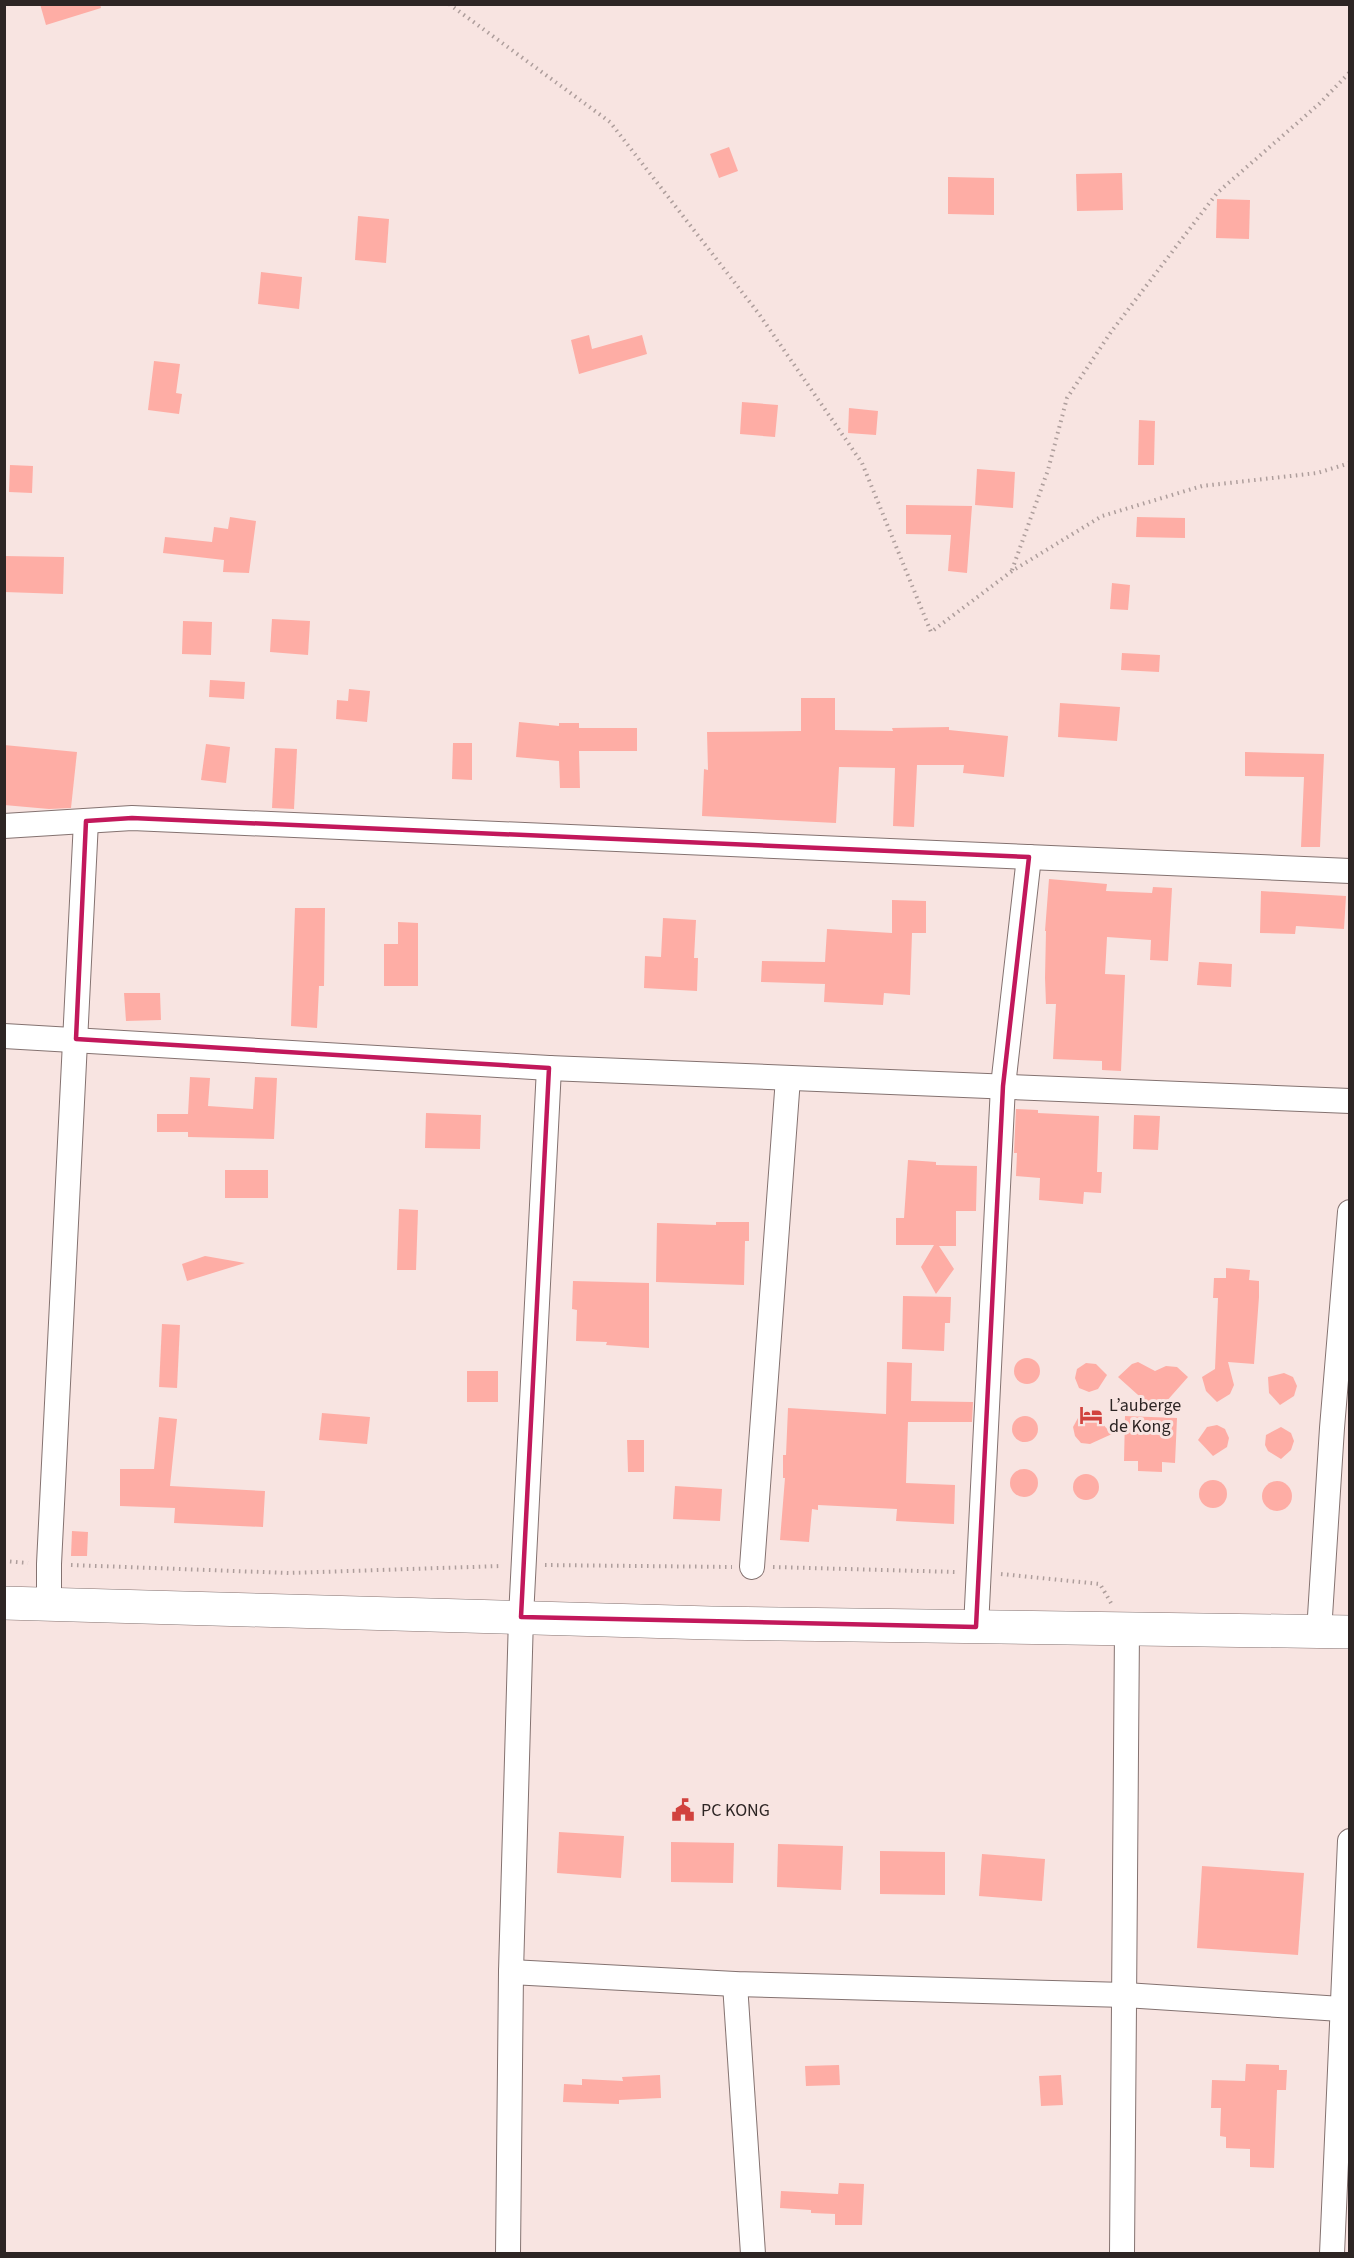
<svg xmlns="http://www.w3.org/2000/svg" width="1354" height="2258" font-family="'Source Sans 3',sans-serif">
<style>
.building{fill:#feada5}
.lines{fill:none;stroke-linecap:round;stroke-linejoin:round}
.street-casing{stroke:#847270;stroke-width:26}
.secondary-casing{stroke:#847270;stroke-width:34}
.path{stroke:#ae9e9c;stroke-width:4;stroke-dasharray:1.5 4.5;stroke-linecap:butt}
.street{stroke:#fff;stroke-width:24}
.secondary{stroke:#fff;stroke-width:33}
.marked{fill:none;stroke:#c2185b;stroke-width:4.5;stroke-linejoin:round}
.labels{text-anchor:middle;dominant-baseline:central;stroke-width:6;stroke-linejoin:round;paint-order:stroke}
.poi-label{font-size:18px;fill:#2d2524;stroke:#f8e4e1;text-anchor:start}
</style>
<rect width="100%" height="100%" fill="#f8e4e1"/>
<g class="building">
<path d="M40,4H100L101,8L46,25Z"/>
<path d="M729,147L738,171L719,178L710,154Z"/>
<path d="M1122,173L1123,210L1077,211L1076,174Z"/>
<path d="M948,177L994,178V215L948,214Z"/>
<path d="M1217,199L1250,200L1249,239L1216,238Z"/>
<path d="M358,216L389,219L386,263L355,260Z"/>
<path d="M261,272L302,277L299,309L258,304Z"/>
<path d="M589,335L592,349L642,335L647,354L579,374L571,340Z"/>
<path d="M154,361L180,364L176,393L182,394L179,414L148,410Z"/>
<path d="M742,402L778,405L775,437L740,434Z"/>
<path d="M849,408L878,411L876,435L848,433Z"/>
<path d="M1139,420L1155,421L1154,465H1138Z"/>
<path d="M10,465L33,466L32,493L9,492Z"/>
<path d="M977,469L1015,472L1013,508L975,505Z"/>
<path d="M906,505L972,506L967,573L948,571L951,535L906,534Z"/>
<path d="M230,517L256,521L249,573L223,572L224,560L163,553L165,537L212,542L214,527L228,529Z"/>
<path d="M1137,517L1185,518V538L1136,537Z"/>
<path d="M4,556L64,557L63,594L4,592Z"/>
<path d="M1112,583L1130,585L1128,610L1110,609Z"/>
<path d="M272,619L310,621L308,655L270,652Z"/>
<path d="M183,621L212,622L211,655L182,654Z"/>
<path d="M1122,653L1160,655L1159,672L1121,670Z"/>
<path d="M210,680L245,682L244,699L209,697Z"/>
<path d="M349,689L370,691L367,722L336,719L337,700L348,701Z"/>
<path d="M801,698H835V730L893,731L892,728L949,727V730L1008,736L1004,777L963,773L964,765H917L914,827L893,826L895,768L839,767L836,823L702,816L704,769L708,770L707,732L801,731Z"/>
<path d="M1060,703L1120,707L1117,741L1058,737Z"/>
<path d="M519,722L559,726V723H579V728H637V751H579L580,788H560L559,761L516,757Z"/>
<path d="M453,743H472V780L452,779Z"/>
<path d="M206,744L230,747L226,783L201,780Z"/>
<path d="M4,745L77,752L71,808L49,809L4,805Z"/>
<path d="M275,748L297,749L294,809L272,808Z"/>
<path d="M1245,752L1324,754L1320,847H1301L1304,777L1245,776Z"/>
<path d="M1049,879L1107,884L1106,891L1152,893L1153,887L1172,888L1168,961L1150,960L1151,940L1107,937L1105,974L1125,975L1121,1071L1102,1070V1061L1053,1059L1056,1004H1046L1045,978L1046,931H1045Z"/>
<path d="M1261,891L1346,896L1344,929L1296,926L1295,934L1260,933Z"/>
<path d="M892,900L926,901V933H912L910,995L884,993L883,1005L824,1002L825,984L761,982L762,961L825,962L827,929L892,933Z"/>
<path d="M295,908H325L324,986H319L317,1028L291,1026Z"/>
<path d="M663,918L696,920L694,958H698L697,991L644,988L645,956L661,957Z"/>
<path d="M398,922L418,923V986H384V944H398Z"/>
<path d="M1199,962L1232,964L1231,987L1197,985Z"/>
<path d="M124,993H160L161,1020L126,1021Z"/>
<path d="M190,1077L210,1078L208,1106L253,1109L255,1077L277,1078L274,1139L188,1137V1132H157V1114H188Z"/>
<path d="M1016,1109L1038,1110V1113L1099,1116L1097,1172H1102L1101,1193L1084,1192L1083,1204L1039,1200L1040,1178L1016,1176L1017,1153H1014Z"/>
<path d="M426,1113L481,1115L480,1149L425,1148Z"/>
<path d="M1134,1115L1160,1116L1158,1150L1133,1149Z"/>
<path d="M908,1160L936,1162V1165L977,1166L976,1211H956V1246H939L954,1269L936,1294L921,1267L934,1245H896V1218H904Z"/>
<rect x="225" y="1170" width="43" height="28"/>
<path d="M399,1209L418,1210L416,1270H397Z"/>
<path d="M716,1222H749V1241H745L744,1285L656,1282L657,1223L716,1225Z"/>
<path d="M205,1256L245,1263L187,1281L182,1264Z"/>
<path d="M1226,1268L1250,1270L1249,1280L1259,1281V1297L1254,1364L1228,1362L1234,1385L1230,1394L1217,1402L1206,1391L1202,1377L1215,1369L1218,1298H1213L1214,1278H1226Z"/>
<path d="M573,1281L649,1283V1348L606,1345L607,1342L576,1341L577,1310L572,1309Z"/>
<path d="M903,1296L951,1297L950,1323H945L944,1351L902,1349Z"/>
<path d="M162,1324L180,1325L177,1388L159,1387Z"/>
<circle cx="1027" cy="1371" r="13"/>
<path d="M887,1362L912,1363L911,1401L973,1402L972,1422H908L906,1483L955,1485L954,1524L896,1521L897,1509L818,1505V1510L812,1509L809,1542L780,1540L785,1478H783V1455H786L788,1408L886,1414Z"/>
<path d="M1138,1362L1155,1371L1166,1366L1177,1367L1188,1377L1157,1412L1118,1377L1132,1364Z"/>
<path d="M1086,1363L1096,1364L1107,1375L1098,1389L1089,1392L1079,1388L1075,1378L1077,1369Z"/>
<rect x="467" y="1371" width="31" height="31"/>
<path d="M1284,1373L1293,1377L1297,1386L1294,1396L1280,1405L1269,1393L1268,1377Z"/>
<path d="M1091,1412L1112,1434L1090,1444L1081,1443L1075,1436L1073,1427L1078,1418Z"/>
<path d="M322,1413L370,1417L367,1444L319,1440Z"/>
<circle cx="1025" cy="1429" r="13"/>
<path d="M1125,1416L1177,1418L1175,1463L1162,1462V1472L1138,1471V1461H1124Z"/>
<path d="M159,1417L177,1419L170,1486L265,1491L263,1527L174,1523L175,1508L120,1506V1469H154Z"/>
<path d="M1217,1425L1225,1429L1229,1438L1227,1447L1213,1456L1198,1440L1207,1427Z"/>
<path d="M1281,1427L1291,1433L1294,1441L1291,1450L1281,1459L1268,1451L1265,1445L1266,1435Z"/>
<path d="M627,1440H644V1472H628Z"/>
<circle cx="1024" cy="1483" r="14"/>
<circle cx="1086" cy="1487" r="13"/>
<circle cx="1213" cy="1494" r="14"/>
<circle cx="1277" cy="1496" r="15"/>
<path d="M675,1486L722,1489L720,1521L673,1519Z"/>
<path d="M72,1531L88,1532L87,1556H71Z"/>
<path d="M559,1832L624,1836L621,1878L557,1873Z"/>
<path d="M671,1842L734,1843L733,1883L671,1882Z"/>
<path d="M778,1844L843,1846L841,1890L777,1887Z"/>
<path d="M880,1851L945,1852V1895L880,1894Z"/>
<path d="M982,1854L1045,1859L1042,1901L979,1896Z"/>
<path d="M1202,1866L1304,1873L1298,1955L1197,1948Z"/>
<path d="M1246,2064L1279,2065V2070H1287L1286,2090H1277L1274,2168L1250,2167V2149L1226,2148V2137L1220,2136L1221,2108H1211L1212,2080L1245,2081Z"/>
<path d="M839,2065L840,2085L806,2086L805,2066Z"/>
<path d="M660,2075L661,2098L619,2100V2104L563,2102L564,2084L582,2085V2079L623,2081L622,2077Z"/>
<path d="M1061,2075L1063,2105L1041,2106L1039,2076Z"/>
<path d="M839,2183L864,2184L862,2225H835V2214L811,2213V2210L780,2208L781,2191L838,2194Z"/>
</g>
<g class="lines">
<g class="street-casing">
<g id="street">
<path d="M4,826L132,818L1350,871"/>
<path d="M4,1036L549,1068L1350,1101"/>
<path d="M752,1567L788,1078"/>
<path d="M49,1604V1564L86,821"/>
<path d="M976,1627L1003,1086L1029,857"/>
<path d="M1319,1632L1332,1428L1350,1212"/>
<path d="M511,1972L735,1984L1125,1995L1341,2009"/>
<path d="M735,1984L753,2254"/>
<path d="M508,2254L511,1972L521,1617L549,1068"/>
<path d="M1122,2254L1127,1629"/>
<path d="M1332,2254L1350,1841"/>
</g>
</g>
<g class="secondary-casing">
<path id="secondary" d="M4,1603L711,1623L1350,1632"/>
</g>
<g class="path">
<path d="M449,4L610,122L759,314L862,463L931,632L1012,571L1102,516L1202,486L1317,473L1350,463"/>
<path d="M1012,570L1048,470L1067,398L1111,332L1217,193L1319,104L1350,72"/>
<path d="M4,1561L28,1563"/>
<path d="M71,1565L289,1573L501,1566"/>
<path d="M545,1565L732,1567"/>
<path d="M773,1567L957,1572"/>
<path d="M1001,1574L1100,1584L1111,1603"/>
</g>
<use href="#street" class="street"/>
<use href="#secondary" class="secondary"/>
</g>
<path class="marked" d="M132,818L1029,857L1003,1086L976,1627L521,1617L549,1068L76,1039L86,821Z"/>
<defs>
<g id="hotel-bare" transform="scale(1.8)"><path d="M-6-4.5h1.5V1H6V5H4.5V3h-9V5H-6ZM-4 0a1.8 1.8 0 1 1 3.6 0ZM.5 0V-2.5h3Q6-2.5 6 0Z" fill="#d1423e" stroke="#f8e4e1" stroke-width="2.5" paint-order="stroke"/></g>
<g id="civic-bare" transform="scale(1.8)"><path d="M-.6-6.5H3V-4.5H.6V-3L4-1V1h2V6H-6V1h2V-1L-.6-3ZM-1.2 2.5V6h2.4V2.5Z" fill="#d1423e" stroke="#f8e4e1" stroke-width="2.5" paint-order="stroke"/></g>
</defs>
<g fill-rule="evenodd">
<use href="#hotel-bare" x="1091" y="1415"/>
<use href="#civic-bare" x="683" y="1810"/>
</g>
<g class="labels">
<g class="poi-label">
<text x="1109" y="1405">L’auberge<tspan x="1109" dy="21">de Kong</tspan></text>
<text x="701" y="1810">PC KONG</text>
</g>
</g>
<rect width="1354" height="2258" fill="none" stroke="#2d2524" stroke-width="12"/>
</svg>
